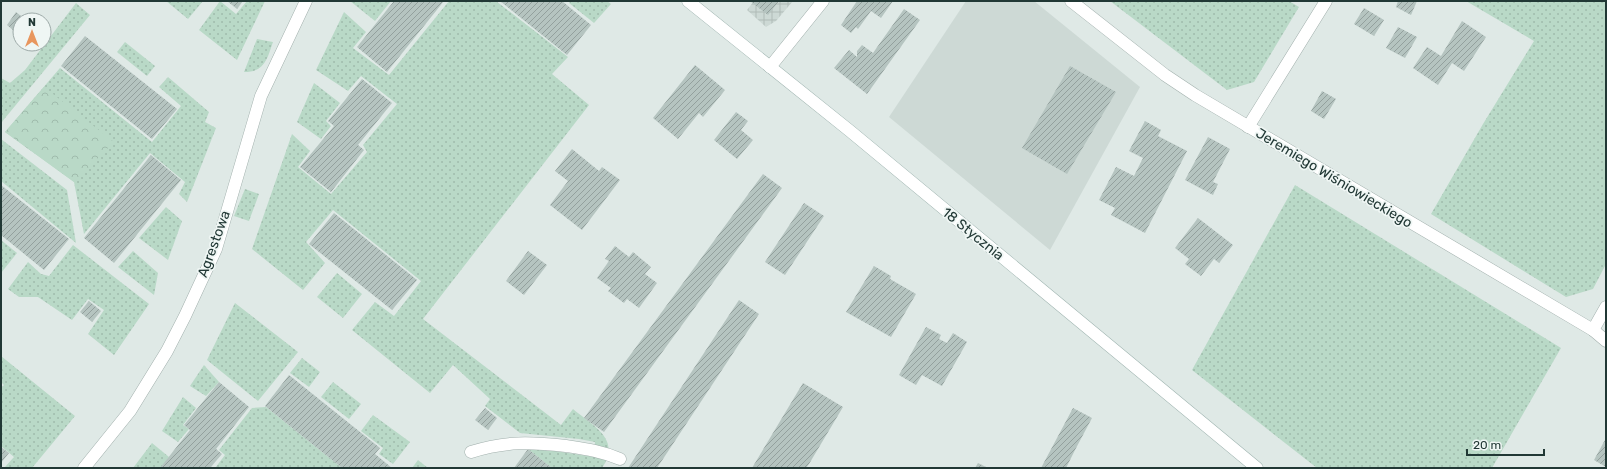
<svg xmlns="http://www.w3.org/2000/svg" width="1607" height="469" font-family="Rubik,sans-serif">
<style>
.built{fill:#cdd9d5}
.industrial{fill:url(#industrial-grid)}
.grass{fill:url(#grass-dots)}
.park{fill:url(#park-crowns)}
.building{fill:url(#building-hatch)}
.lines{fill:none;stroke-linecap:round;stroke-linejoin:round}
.lane-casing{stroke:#a2b0ad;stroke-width:13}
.street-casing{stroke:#a2b0ad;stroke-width:13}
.secondary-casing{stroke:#9fb4b0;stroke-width:13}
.lane{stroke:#fff;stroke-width:12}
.street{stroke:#fff;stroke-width:12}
.secondary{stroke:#fff;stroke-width:12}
.labels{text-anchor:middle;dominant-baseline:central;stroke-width:3.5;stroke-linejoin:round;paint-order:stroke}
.street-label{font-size:14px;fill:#213835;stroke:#eff6f4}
</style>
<defs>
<pattern id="industrial-grid" width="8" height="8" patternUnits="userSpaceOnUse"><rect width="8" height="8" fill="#cdd9d5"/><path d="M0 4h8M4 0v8" fill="none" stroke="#b0bbb7"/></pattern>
<pattern id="grass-dots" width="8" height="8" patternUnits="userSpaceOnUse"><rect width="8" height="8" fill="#b9d9c7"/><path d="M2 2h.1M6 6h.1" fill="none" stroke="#9fbbac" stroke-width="1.8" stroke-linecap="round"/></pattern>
<pattern id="park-crowns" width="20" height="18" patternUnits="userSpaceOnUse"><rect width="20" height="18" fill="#b9d9c7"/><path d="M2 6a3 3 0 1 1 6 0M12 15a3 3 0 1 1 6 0" fill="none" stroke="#9fbbac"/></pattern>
<pattern id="building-hatch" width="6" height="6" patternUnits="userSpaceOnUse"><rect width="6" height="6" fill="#b5c4c0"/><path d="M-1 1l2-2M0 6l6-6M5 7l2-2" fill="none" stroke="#93a09d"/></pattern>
</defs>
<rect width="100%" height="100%" fill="#dfe9e6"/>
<path class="built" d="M966,1H1034L1140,87L1050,250L889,117Z"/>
<path class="industrial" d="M754,1H793L776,21L766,27L747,10Z"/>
<g class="grass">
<path d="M166,1H203L188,19Z"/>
<path d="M220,1L236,14L247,1H265L237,60L199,30Z"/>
<path d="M350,1H391L375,21Z"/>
<path d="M449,1H496L568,57L552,74L589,105L423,319L561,425L573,409C593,426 622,439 602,468H552L528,449L555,451L594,457L595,442L579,439L520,433L485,406L490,399L453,365L430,393L352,330L375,302L394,316L421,281L333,210L306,242L325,263L303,290L252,249L292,134L310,151L298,167L331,194L367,152L363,145L397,104L361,76L348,91L316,70L344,12L366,32L353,48L389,75Z"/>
<path d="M571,1H607L611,4L594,23L569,3Z"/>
<path d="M1110,1H1289L1299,7L1254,82L1227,90Z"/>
<path d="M1466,1H1606V264L1593,289L1566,297L1431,214L1483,124L1534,41Z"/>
<path d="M76,3L90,15L1,123V78L10,83L25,70Z"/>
<path d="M257,39L273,42C267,59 265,72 244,72Z"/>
<path d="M125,42L155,66L147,76L117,52Z"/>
<path d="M60,68L152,142L181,106L159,87L168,77L209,112L205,122L216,128L187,202L179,194L185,182L150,153L84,234L74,182L5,132Z"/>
<path d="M314,83L340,103L326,121L331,126L321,139L297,122Z"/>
<path d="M1,139L67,190L76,243L1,181Z"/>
<path d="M1295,185L1561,348L1492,468H1317L1192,370Z"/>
<path d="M245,189L259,194L249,221L234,216Z"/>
<path d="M166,207L182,221L168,260L139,238Z"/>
<path d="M1,240L17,253L1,273Z"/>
<path d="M73,245L149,304L114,355L88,334L104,310L88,299L72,320L38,297H19L8,289L28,262L41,274L49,276Z"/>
<path d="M133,251L158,273L154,295L118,267Z"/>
<path d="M337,273L362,294L343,318L317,297Z"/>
<path d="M235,303L298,352L258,401L207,360Z"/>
<path d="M1,356L75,416L32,468H4L14,457L1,446V388L4,385L1,382Z"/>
<path d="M302,358L320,372L309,387L290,373Z"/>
<path d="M204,365L219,382L206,396L190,386Z"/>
<path d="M333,382L361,404L349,419L321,397Z"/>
<path d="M183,397L196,408L183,425L189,429L178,442L162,431Z"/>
<path d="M266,407L342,468H215L225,455L219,450L252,408Z"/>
<path d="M373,415L410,442L393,464L379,454L383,448L361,431Z"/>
<path d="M152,443L169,457L161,468H133Z"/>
<path d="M418,460L428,468H412Z"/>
</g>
<path class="park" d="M44,87L114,142L74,182L5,132Z"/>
<g class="building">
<path d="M227,1H243L237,9Z"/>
<path d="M394,1H444L387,72L357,47Z"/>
<path d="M500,1H562L591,25L567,55Z"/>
<path d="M750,1H779L768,15Z"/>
<path d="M857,1H893L881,18L871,11L858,29L856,27L851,33L841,25Z"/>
<path d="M1398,1H1417L1411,15L1396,7Z"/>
<path d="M1364,8L1384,20L1374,36L1354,24Z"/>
<path d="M904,9L920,20L867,94L834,68L849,50L857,57V51L862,45L873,53Z"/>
<path d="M16,12L26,20H20V36L7,25Z"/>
<path d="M1462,21L1486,37L1464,71L1452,63L1438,85L1413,68L1427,47L1441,56Z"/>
<path d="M1398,27L1417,37L1405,58L1386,48Z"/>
<path d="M85,36L177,109L152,139L61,66Z"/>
<path d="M695,65L725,90L703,117L699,113L678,139L653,118Z"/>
<path d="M1070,66L1116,92L1067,174L1022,148Z"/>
<path d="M362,79L392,103L358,145L364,150L331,192L300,167L334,126L328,121Z"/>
<path d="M1322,91L1336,99L1324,119L1311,111Z"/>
<path d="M736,112L748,121L741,130L753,140L737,159L714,140Z"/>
<path d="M1145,121L1161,130L1158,136L1187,151L1145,233L1111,215L1115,208L1099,200L1116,167L1134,176L1143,158L1129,151Z"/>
<path d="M1208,137L1230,149L1213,182L1218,184L1213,195L1185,180Z"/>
<path d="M572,149L599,171L602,167L620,180L582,230L550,205L568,181L555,171Z"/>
<path d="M151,155L181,180L114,263L84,238Z"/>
<path d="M763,174L782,188L604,432L584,418Z"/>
<path d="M1,185L69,239L44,270L1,235Z"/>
<path d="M804,203L824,216L785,275L765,262Z"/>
<path d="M334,213L417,280L392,310L309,244Z"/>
<path d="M1198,218L1233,245L1219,263L1214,259L1201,276L1185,264L1189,259L1175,248Z"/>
<path d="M615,246L629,257L633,252L651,267L645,274L657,283L639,308L627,299L624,303L608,291L611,288L597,278L609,261L605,259Z"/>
<path d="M528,251L547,265L524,295L506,281Z"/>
<path d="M874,266L891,276L890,279L916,294L891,337L846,312Z"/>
<path d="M739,300L759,314L657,468H628Z"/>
<path d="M89,301L101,311L92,322L80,312Z"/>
<path d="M926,327L941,335L939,339L947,343L953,333L967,342L942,386L922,375L916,385L899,375Z"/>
<path d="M289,375L380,448L375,454L392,468H342L265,406Z"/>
<path d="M219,382L249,407L216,449L222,454L210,468H160L190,430L184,425Z"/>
<path d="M803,383L843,407L809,464L806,468H752Z"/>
<path d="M485,408L497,418L488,430L475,420Z"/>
<path d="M1073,408L1092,418L1075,450L1066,468H1041Z"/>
<path d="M1606,438V467L1594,460Z"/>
<path d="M1,447L9,453L1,463Z"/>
<path d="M528,449L552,468H514Z"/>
<path d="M978,463L988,468H975Z"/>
</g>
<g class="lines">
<g class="lane-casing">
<path id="lane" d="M471,452C505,441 531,442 566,446C586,449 601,451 620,459"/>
</g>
<g class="street-casing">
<g id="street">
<path d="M1071,1L1165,75L1195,95L1593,330L1606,341"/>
<path d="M770,67L823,1"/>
<path d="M1248,127L1326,1"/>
<path d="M1593,330L1606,307"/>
<path d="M84,468L130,411L167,351L185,316L216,249L261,96L306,1"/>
</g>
</g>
<g class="secondary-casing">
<path id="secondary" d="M688,1L850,131L1257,468"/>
</g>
<use href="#lane" class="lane"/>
<use href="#street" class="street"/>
<use href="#secondary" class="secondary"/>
</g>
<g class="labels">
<g class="street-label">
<text transform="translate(1334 178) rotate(31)">Jeremiego Wiśniowieckiego</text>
<text transform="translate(973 234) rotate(39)">18 Stycznia</text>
<text transform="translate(214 244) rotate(-70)">Agrestowa</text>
</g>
</g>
<rect width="1607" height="469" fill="none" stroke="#213835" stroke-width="4"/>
<g transform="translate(32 32)"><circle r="19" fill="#eff6f4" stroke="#9daaa8"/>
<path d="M0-3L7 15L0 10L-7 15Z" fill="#e8965e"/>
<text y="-6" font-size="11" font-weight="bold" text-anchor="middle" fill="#213835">N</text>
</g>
<path d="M1467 449v6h77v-6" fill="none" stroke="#213835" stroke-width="2"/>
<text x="1473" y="449" font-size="12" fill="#213835" stroke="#eff6f4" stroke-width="3" paint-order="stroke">20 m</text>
</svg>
